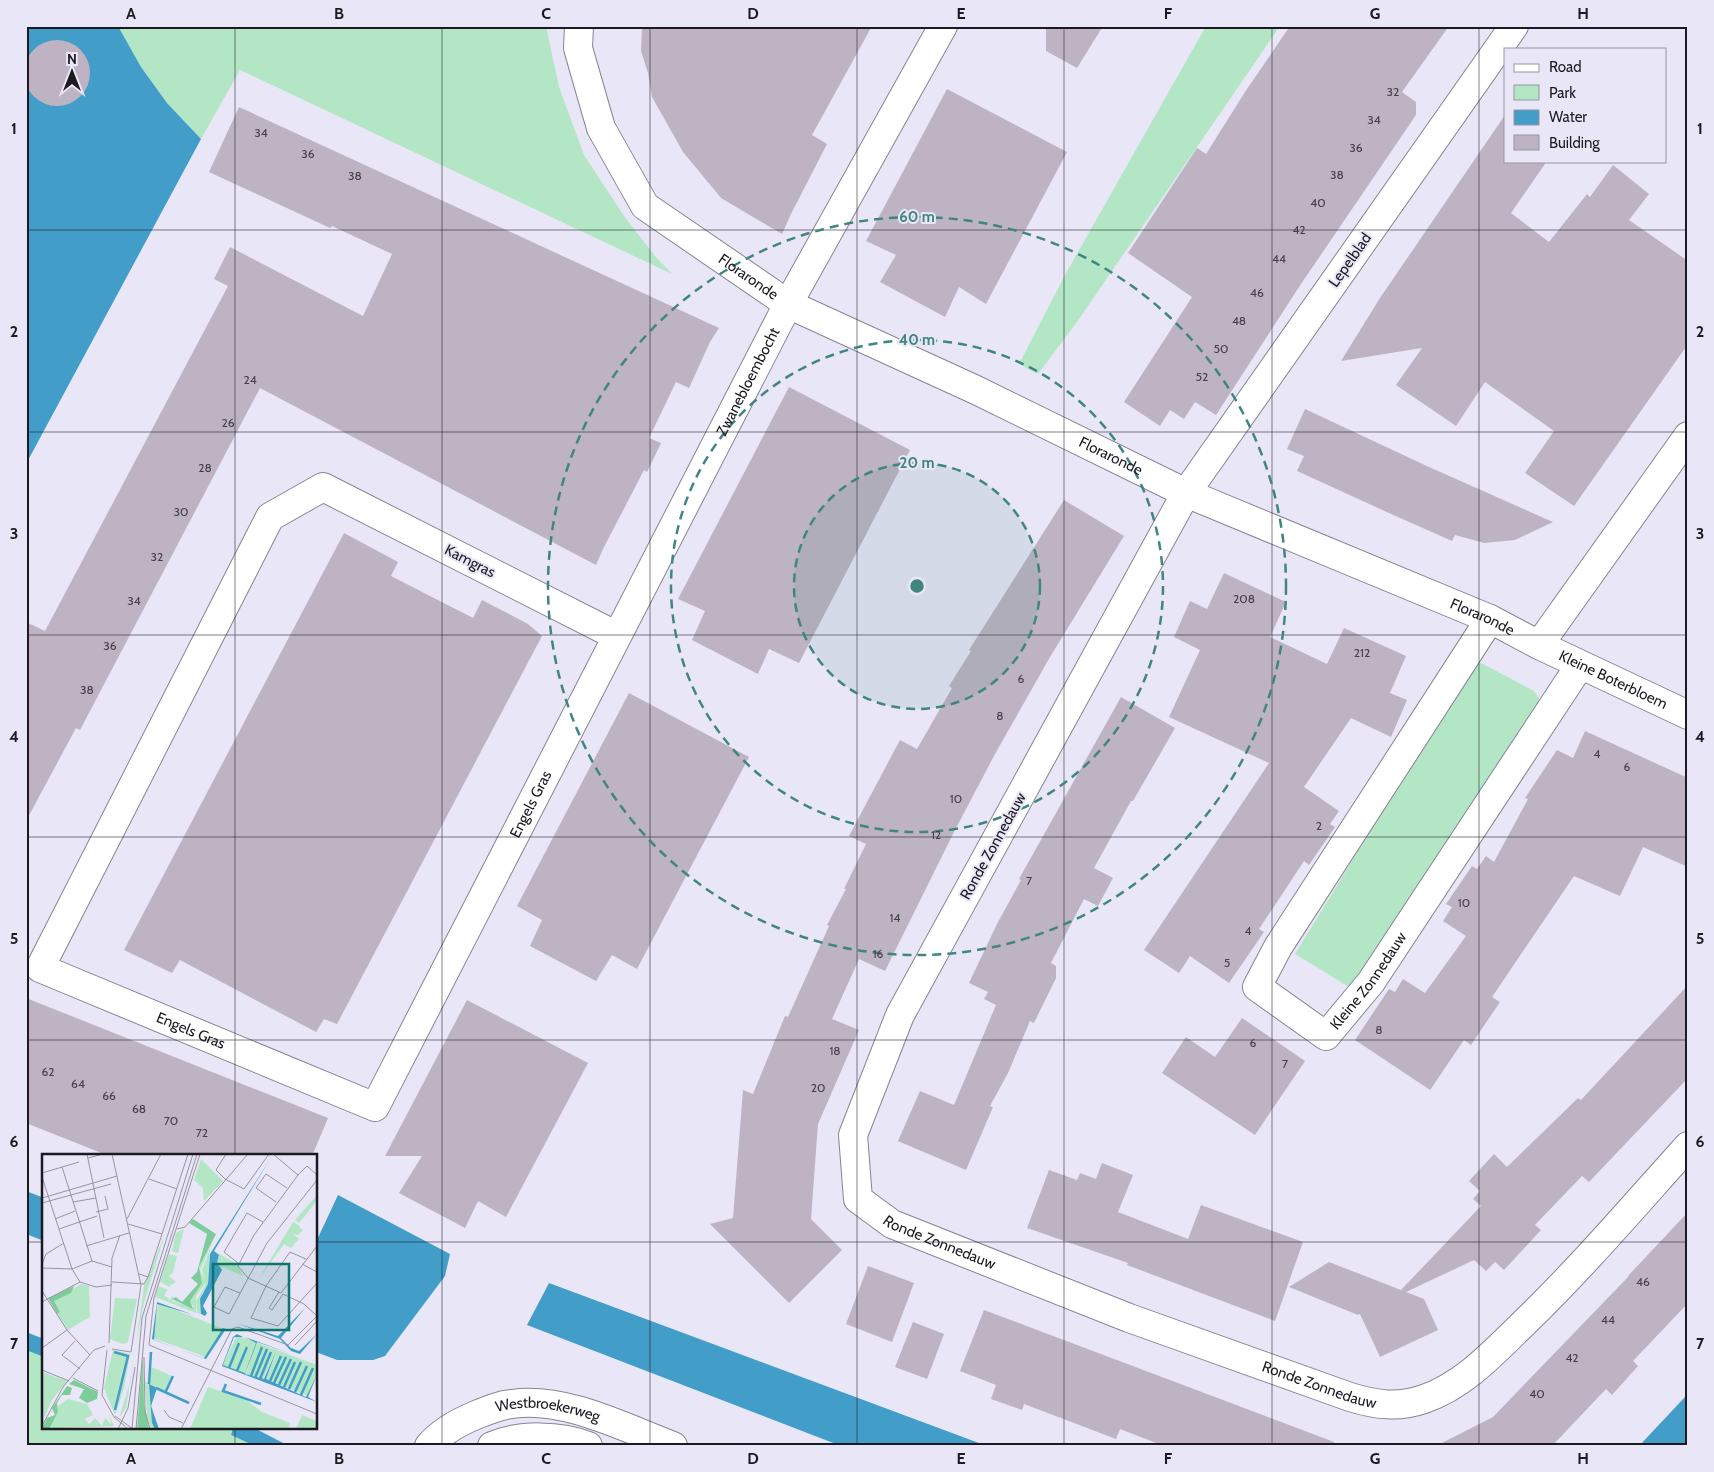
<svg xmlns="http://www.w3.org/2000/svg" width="1714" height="1472" font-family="Cabin,sans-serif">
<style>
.green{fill:#b3e6c4}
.water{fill:#429ec8}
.building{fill:#beb3c2}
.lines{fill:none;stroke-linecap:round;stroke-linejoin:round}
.minor-casing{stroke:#878495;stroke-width:30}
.secondary-casing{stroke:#878495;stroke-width:30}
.minor{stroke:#fff;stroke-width:28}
.secondary{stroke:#fff;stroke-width:28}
.grid{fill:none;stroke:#1b1a20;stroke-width:1;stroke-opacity:0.55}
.ring{fill:none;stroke:#40867f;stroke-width:2.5;stroke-dasharray:9 6}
.labels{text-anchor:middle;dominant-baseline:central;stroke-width:4;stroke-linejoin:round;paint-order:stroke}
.number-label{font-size:12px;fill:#444048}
.street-label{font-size:15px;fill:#1b1a20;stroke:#e9e6f8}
.inset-river{fill:none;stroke:#429ec8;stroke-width:2.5}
.inset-road{fill:none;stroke:#9794a2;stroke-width:1}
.view{fill:#0f766e;fill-opacity:0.15;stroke:#0f766e;stroke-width:2.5}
.inset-edge{fill:none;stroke:#1b1a20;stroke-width:2.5}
.centre{fill:#40867f;stroke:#e9e6f8;stroke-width:2.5}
.ring-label{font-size:15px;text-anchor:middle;font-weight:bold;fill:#40867f;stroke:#e9e6f8;stroke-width:4;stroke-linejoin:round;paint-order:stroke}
.neatline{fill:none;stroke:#1b1a20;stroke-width:2}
.grid-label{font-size:16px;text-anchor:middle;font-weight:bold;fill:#1b1a20}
</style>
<rect width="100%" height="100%" fill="#e9e6f8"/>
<g class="green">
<path d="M118,26H546L559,87L584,155L624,216L655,256L672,274L240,70L201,139L167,103L141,67Z"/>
<path d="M1206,26H1280L1077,322L1038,374L1019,364L1065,275Z"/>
<path d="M1481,663L1534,691L1540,700L1360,977L1349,987L1295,954L1470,668Z"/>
<path d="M26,1350L44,1357V1428H233L231,1435L255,1446H26Z"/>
</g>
<g class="water">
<path d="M26,26H118L141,67L167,103L201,139L26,464Z"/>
<path d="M26,1191L44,1198V1241L26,1234Z"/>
<path d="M338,1195L450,1254L445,1276L385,1356L373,1360H337L316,1352V1242Z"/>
<path d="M549,1283L987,1446H841L527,1325Z"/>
<path d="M26,1332L44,1339V1357L26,1350Z"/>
<path d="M1688,1395V1446H1639L1685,1397Z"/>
<path d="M233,1428L258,1430L289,1446H255L231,1435Z"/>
</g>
<g class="building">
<path d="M642,26H872L812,135L827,144L791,214L782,234L721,198L683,152L652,97L648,73L641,51Z"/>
<path d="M1046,26H1103L1077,68L1046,51Z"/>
<path d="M1290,26H1449L1402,92L1416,102V115L1301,284L1216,415L1195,402L1184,419L1170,410L1160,426L1124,402L1192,297L1128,253L1197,148L1206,154L1245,92Z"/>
<circle cx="57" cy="73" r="33"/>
<path d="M947,89L1067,152L986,304L959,287L945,317L880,282L896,255L866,241Z"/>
<path d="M239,107L719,328L710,342L689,388L676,382L649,438L661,443L647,472L644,470L603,549L596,565L260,388L80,730L76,728L26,821V622L45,631L228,286L214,279L230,247L363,316L392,254L332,226L330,228L209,172Z"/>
<path d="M1505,115V161H1547L1511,213L1549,242L1587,194L1590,197L1613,165L1649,194L1629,220L1688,261V344L1574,506L1525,473L1554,431L1485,382L1456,426L1396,385L1422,348L1341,361L1380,298Z"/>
<path d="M789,387L910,450L799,663L769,649L758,674L692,640L705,611L678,599Z"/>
<path d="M1305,409L1429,467L1553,522L1515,540L1484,543L1455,535L1452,541L1389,513L1297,471L1304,456L1287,449Z"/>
<path d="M1064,500L1124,536L1050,657L995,754L955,830L885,971L859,959L832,1019L859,1030L818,1124L811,1219L842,1250L789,1303L710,1224L733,1218L743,1090L753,1094L785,1016L788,1017L829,926L827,925L846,889H844L866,844L849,836L900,740L917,749L952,688L949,686L971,651L969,650Z"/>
<path d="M344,533L398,562L391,576L473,618L482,600L528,624L542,636L337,1024L324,1019L316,1032L180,960L172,973L124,950Z"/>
<path d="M1224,573L1286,602L1270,637L1327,664L1344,628L1406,656L1390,693L1407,700L1391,737L1351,718L1304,787L1339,811L1330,824L1335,827L1309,865L1304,861L1259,929L1264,932L1229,983L1190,956L1179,973L1144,950L1269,763L1169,717L1200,650L1174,637L1190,601L1207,609Z"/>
<path d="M629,693L749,757L637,969L612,955L596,981L530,946L542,920L517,906Z"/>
<path d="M1121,697L1175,728L1133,801H1131L1094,868L1113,878L1098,906L1084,899L1051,963L1056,966V978L1034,1023L1030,1021L1008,1073L990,1106L993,1107L966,1170L898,1141L920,1091L954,1105L996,1005L984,999L988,992L969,983L997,924L1021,880L1019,879Z"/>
<path d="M1585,731L1688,778V867L1643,847L1620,896L1574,876L1492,997L1500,1002L1471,1045L1464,1040L1430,1090L1355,1040L1389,989L1395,992L1403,979L1425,993L1466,936L1443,921L1452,907L1446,904L1472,866L1477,869L1486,856L1494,862L1528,799L1525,798L1557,750L1573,758Z"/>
<path d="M1688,985V1078L1589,1182L1582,1176L1535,1225L1541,1230L1504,1270L1495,1262L1486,1271L1474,1260L1406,1292L1424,1299L1438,1330L1380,1357L1360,1314L1358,1315L1289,1287L1329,1262L1401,1290L1481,1206L1473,1199L1480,1191L1469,1181L1494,1154L1507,1167L1578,1098L1581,1100Z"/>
<path d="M26,998L328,1118L312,1156H109L26,1123Z"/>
<path d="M467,1000L588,1063L506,1217L478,1201L465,1228L399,1193L422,1156H385Z"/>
<path d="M1242,1018L1305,1061L1255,1135L1162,1073L1186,1037L1215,1057Z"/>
<path d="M1102,1163L1133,1175L1118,1212L1188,1239L1201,1205L1303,1242L1275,1321L1127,1265L1128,1263L1027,1228L1049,1170L1077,1180L1080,1173L1096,1179Z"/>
<path d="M1688,1212V1303L1633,1361L1638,1366L1612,1395L1606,1389L1552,1446H1436L1493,1417L1629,1276H1628Z"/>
<path d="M868,1266L914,1283L892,1342L846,1324Z"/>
<path d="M984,1310L1334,1442V1446H1164L1120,1429L1116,1439L1024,1404L1022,1410L991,1399L996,1385L960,1371Z"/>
<path d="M913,1322L944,1334L927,1379L895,1367Z"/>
</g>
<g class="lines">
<g class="minor-casing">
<g id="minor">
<path id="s1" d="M579,26L578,48L601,128L645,206L788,304L976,390L1186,493L1490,619L1539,645L1688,436"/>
<path id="s2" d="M1514,26L1186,493L900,1015L853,1135L858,1199L892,1224L1129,1318L1350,1397C1376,1405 1398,1408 1424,1399C1464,1385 1493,1353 1523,1324C1581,1268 1634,1206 1688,1146"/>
<path id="s3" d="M1490,619L1278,947L1257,987L1326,1036L1371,982L1580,665"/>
<path id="s4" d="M617,636L323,487L270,517L40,968L375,1107L788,304L943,26"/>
<path id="s5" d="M1539,645L1688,715"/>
</g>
</g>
<g class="secondary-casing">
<g id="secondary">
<path id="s6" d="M429,1446C441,1432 459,1422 476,1415C488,1410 500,1405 512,1404C564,1396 625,1428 673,1446"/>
<path d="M492,1446C519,1434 561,1435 588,1446"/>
</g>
</g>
<use href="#minor" class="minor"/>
<use href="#secondary" class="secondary"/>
</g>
<path class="grid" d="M235,26V1156M442,26V1446M650,26V1446M857,26V1446M1064,26V1446M1272,26V1446M1479,26V1446M26,230H1688M26,432H1688M26,635H1688M26,837H1688M26,1040H1688M26,1242H44M316,1242H1688M235,1428V1446"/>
<circle cx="917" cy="586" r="123" fill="#40867f" fill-opacity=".12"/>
<g class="ring">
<circle cx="917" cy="586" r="123"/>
<circle cx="917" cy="586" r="246"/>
<circle cx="917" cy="586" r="369"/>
</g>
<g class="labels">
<g class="number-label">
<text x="1393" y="91">32</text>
<text x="1374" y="119">34</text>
<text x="261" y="132">34</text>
<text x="1356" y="147">36</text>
<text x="308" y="153">36</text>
<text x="1337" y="174">38</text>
<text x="355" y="175">38</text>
<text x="1318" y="202">40</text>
<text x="1299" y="229">42</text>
<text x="1279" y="258">44</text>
<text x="1257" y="292">46</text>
<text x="1239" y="320">48</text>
<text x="1221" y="348">50</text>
<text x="1202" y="376">52</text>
<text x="250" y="379">24</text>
<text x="228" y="422">26</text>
<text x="205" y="467">28</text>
<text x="181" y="511">30</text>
<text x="157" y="556">32</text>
<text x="1244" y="598">208</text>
<text x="134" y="600">34</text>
<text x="110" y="645">36</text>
<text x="1362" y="652">212</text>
<text x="1021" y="678">6</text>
<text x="87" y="689">38</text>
<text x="1000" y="715">8</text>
<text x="1597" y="753">4</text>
<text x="1627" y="766">6</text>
<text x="956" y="798">10</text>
<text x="1319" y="825">2</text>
<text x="936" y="834">12</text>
<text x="1029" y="880">7</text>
<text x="1464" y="902">10</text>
<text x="895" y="917">14</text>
<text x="1248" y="930">4</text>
<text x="878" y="953">16</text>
<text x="1227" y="962">5</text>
<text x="1379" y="1029">8</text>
<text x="1253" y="1042">6</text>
<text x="835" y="1050">18</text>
<text x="1285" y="1063">7</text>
<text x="48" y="1071">62</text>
<text x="78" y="1083">64</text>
<text x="818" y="1087">20</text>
<text x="109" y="1095">66</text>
<text x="139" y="1108">68</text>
<text x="171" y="1120">70</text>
<text x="202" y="1132">72</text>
<text x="1643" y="1281">46</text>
<text x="1608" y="1319">44</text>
<text x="1572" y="1357">42</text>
<text x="1537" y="1393">40</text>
</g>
<g class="street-label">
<text transform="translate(1350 260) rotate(-55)">Lepelblad</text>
<text stroke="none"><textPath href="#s1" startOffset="320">Floraronde</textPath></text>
<text stroke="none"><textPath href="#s4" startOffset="2075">Zwanebloembocht</textPath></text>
<text stroke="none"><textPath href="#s1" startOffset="725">Floraronde</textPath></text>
<text transform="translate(470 561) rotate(27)">Kamgras</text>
<text stroke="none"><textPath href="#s1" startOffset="1130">Floraronde</textPath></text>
<text stroke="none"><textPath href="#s5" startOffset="82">Kleine Boterbloem</textPath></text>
<text stroke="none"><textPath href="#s4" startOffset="1600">Engels Gras</textPath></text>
<text transform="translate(993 846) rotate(-61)">Ronde Zonnedauw</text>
<text stroke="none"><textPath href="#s3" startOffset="590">Kleine Zonnedauw</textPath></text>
<text stroke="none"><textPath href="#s4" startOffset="1060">Engels Gras</textPath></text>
<text stroke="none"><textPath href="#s2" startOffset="1452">Ronde Zonnedauw</textPath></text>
<text stroke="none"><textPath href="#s2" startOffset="1858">Ronde Zonnedauw</textPath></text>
<text stroke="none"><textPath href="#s6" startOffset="131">Westbroekerweg</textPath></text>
</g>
</g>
<g transform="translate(42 1154)">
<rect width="275" height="275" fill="#e9e6f8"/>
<path d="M147,0L102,149L94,190L102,132L122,82ZM159,5L181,27L162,47L161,34L152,26ZM275,41V46L263,62L257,69L253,66ZM251,68L258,72L253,77L257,73L261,76L256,81L251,80L257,85L249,94L242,90L216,126ZM142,75L136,99L130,97L134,79ZM174,80L158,116L164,128L154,142V159L113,143L117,132L126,136L122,141L128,146L132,141L130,147L152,154L148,147L160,128L157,113ZM168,95L166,130L160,140L159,160L155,159L154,147L164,130L160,116ZM172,97L195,110L201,122L181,113L180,116L175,109L177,101ZM127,100L135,102L131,119L127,122L134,128L127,133L118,128ZM39,130L47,132L48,163L26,176L15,160L12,147ZM73,144L95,145L86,188L81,190L68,185ZM116,149L182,175L164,203L111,184ZM195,181L275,211V221L266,242L224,225L234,200L221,225L204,220L208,208L202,219L181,211ZM94,191L84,254L77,264L87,232ZM71,196L88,200L82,234L73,261L62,234ZM107,212L130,222L123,237L107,231L113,275H109L105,263L103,228L107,229ZM0,218L25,227L10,246L0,268ZM166,233L203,245L220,258L248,269L247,275H148ZM26,245L45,250L51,261L43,265L47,270L53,264L60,272L63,264L69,270L68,263L72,272L0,275L6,273L16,259V252ZM260,261L275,267V275H254Z" fill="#b3e6c4"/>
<path d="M151,65L174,80L157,113L160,129L148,147L151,155L130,145L134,143L140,148L156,130L149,124L155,118L165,80L147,69ZM32,132L29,139L12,147L18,158L15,160L6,144ZM101,200L102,250L107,275H95ZM32,226L56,238L55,245L45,249L37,244L42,235L27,230ZM25,232L30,234L28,241H20L15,249L16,258L7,275H0L5,264L13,261L10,254Z" fill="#7dcc9a"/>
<path d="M230,2L172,97L177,101L175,109L180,116L161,152L165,159L163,162L159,160L158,145L166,130L168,100ZM115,148L152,161L115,150L112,186L162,204L181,174L184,175L164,205L110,185ZM263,154L239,184L249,194L257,197L275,180L258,200L249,197L238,185L194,169L236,182ZM195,180L201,183H192L181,211L203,219L214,189L203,183L249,200L215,188L203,220L222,225L234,198L224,225L264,243L275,221L266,243L275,248L180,212L191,183ZM107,230L115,234L109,252L117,275H113L110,269Z" fill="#429ec8"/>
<path class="inset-river" d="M72,198L86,202L73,256M187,214L197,189M195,217L205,193M209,222L220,193M213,224L225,195M218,225L229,198M228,227L239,202M232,229L244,203M107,230L109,198M184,230L181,237L219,250M237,231L249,205M242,233L253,208M114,234L147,249M247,235L259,208M124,237L131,222M253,238L265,212M259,241L271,214"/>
<path class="inset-road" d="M45,0L62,84M158,0L112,144L107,191L275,260M184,0L174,16L183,25L202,35L227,0M231,0L256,21M46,4L61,0M20,13L50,107M0,19L37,8M275,21L265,12L256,21L212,81L196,112L206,124L239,139L275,92M0,23L30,115L38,128M107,25L135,35M0,44L75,22M31,48L54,44M234,48L214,34L224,20L245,34M0,49L69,30M54,58L66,55L63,42M13,65L33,57M85,65L119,0M86,70L120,80M17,75L55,62M135,75L143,73L206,0M44,92L87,79M264,105L248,98L224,132L209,164L236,172L275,129M196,109L182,98L205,59L221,68M0,110L4,100L22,89M260,110L275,118M0,114L30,115L50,107L70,113M106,123L146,0M38,128L54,133L70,131M70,128L102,130L106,123L97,120M0,137L25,176L48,201M237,138L227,154L230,156L241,140M198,139L183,133L172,153L187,160L225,89L275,26M241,140L262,150L275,162M0,148L38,128M33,187L20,201L38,215M67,189L70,104L78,81M253,191L275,167M0,194L25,176M70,195L89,198L99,131L70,0M65,196L60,241L72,263L86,275M102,203L103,257L108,275M0,216L27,227M31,224L56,237M122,256L127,263L141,269M73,262L91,275M0,272L21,233L52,196L63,192M76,275L86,254L93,213M90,275L100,164L151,0M94,275L104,162L155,0M139,275L190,175L196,173L246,191L275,162"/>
<path class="view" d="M171,110H247V176H171Z"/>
<rect width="275" height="275" class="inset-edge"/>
</g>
<circle cx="917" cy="586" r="8" class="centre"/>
<g class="ring-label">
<text x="917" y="222">60 m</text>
<text x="917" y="345">40 m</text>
<text x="917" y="468">20 m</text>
</g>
<rect width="1714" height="1472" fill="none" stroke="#e9e6f8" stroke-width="55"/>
<rect x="1504" y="48" width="162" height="115" fill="#e9e6f8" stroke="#9794a2"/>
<rect x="1514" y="64" width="25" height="8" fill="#ffffff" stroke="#9794a2"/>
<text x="1549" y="72" font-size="15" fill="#1b1a20">Road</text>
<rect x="1514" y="85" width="25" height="15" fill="#b3e6c4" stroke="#9794a2"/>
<text x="1549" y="98" font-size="15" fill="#1b1a20">Park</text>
<rect x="1514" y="110" width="25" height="15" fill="#429ec8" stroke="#9794a2"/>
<text x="1549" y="122" font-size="15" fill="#1b1a20">Water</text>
<rect x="1514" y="135" width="25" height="15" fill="#beb3c2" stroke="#9794a2"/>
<text x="1549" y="148" font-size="15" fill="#1b1a20">Building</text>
<g transform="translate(72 72)" stroke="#e9e6f8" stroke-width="4" paint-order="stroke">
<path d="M0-4L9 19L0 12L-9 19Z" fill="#1b1a20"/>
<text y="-8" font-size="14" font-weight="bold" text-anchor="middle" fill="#1b1a20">N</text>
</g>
<rect x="28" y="28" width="1658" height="1416" class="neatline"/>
<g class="grid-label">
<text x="131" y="19">A</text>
<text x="339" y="19">B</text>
<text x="546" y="19">C</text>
<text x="753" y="19">D</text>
<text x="961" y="19">E</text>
<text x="1168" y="19">F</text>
<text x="1375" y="19">G</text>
<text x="1583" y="19">H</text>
<text x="14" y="134">1</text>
<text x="1700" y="134">1</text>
<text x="14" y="337">2</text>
<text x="1700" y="337">2</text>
<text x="14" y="539">3</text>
<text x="1700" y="539">3</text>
<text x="14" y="742">4</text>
<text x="1700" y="742">4</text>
<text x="14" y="944">5</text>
<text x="1700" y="944">5</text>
<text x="14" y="1147">6</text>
<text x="1700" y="1147">6</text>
<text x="14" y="1349">7</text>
<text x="1700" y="1349">7</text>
<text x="131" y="1464">A</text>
<text x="339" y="1464">B</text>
<text x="546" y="1464">C</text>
<text x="753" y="1464">D</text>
<text x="961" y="1464">E</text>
<text x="1168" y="1464">F</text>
<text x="1375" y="1464">G</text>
<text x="1583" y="1464">H</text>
</g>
</svg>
